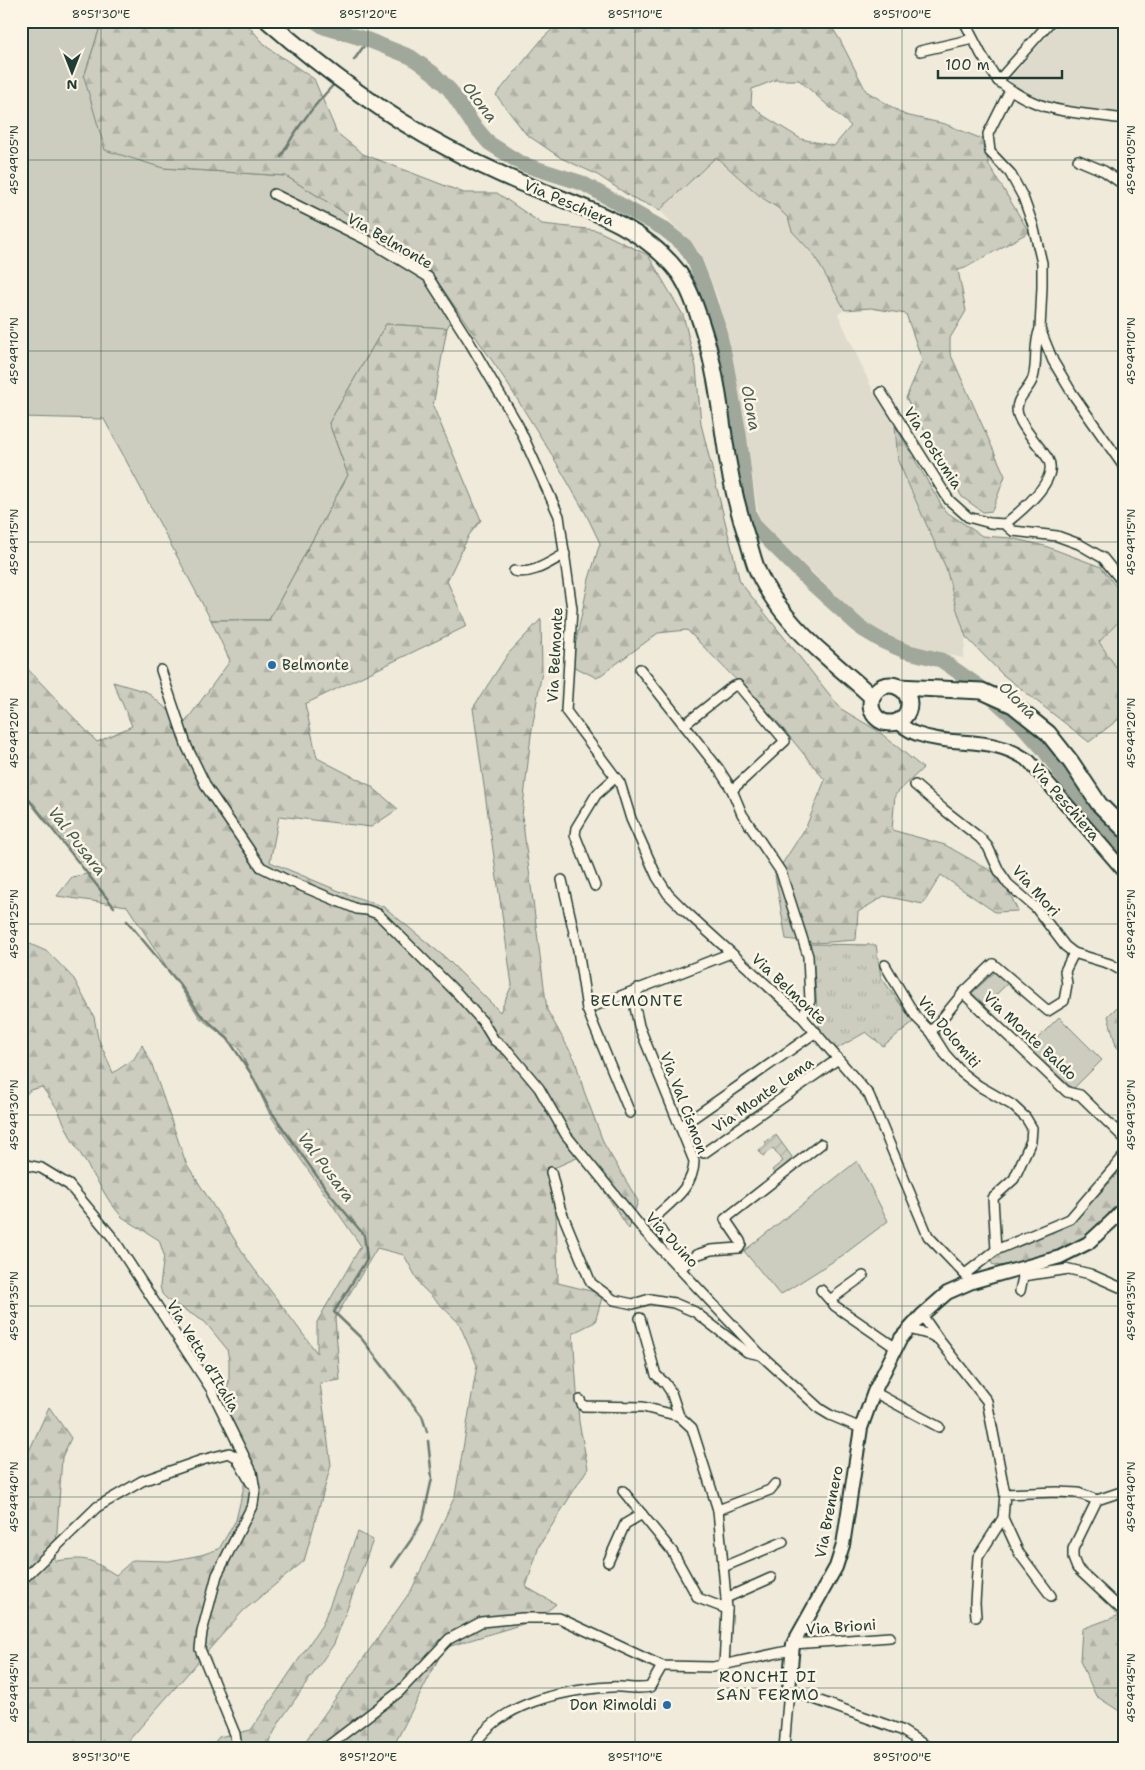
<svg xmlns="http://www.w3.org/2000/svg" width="1145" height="1770" font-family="'Shantell Sans',sans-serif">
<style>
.built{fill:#dedbcc}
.grass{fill:#cccdbf;stroke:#76857a}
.forest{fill:url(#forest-firs);stroke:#76857a;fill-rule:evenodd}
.park{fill:url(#park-tufts);stroke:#76857a}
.garden{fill:url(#garden-furrows);stroke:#76857a}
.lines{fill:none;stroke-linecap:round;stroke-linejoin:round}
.stream{stroke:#6c7d71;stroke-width:2.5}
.river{stroke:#9fa89a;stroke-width:15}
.street-casing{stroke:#1f3d34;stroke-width:12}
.secondary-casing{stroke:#1f3d34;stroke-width:16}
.primary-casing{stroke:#1f3d34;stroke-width:19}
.street{stroke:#fcf5e5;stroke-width:9}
.secondary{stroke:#fcf5e5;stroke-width:12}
.primary{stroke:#fcf5e5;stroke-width:15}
.ticks{fill:none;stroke:#1f3d34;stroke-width:1;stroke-opacity:0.45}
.poi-dot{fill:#1f6fb2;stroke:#fcf5e5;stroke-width:2}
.labels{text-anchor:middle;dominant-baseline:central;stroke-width:5;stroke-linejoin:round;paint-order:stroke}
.street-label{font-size:15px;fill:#1f3d34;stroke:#fcf5e5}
.poi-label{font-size:15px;fill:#1f3d34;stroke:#fcf5e5;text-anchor:start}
.water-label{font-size:16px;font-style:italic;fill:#455d53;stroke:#fcf5e5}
.neighbourhood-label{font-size:16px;letter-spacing:1px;fill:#1f3d34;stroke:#fcf5e5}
.neatline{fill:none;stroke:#1f3d34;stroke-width:2}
.ticks-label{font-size:12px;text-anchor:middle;fill:#1f3d34}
</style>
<defs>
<pattern id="forest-firs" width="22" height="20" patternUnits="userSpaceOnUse" patternTransform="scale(1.25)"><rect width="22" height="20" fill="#cccdbf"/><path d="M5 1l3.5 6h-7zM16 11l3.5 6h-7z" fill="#afb1a5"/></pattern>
<pattern id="park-tufts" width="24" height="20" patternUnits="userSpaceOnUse" patternTransform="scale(1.25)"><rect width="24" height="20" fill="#cccdbf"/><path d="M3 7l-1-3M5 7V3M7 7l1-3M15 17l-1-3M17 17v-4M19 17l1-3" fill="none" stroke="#afb1a5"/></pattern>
<pattern id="garden-furrows" width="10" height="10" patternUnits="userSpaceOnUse" patternTransform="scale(1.25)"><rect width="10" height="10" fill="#cccdbf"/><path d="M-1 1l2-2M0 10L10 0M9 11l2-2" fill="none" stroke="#afb1a5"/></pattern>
</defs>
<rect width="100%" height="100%" fill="#efeada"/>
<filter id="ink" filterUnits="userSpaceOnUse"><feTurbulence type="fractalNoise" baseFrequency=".02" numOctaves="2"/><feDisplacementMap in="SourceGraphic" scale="10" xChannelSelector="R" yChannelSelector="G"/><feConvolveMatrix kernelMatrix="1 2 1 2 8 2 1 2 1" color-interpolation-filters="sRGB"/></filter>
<g filter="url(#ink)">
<g class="built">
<path d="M1060,21H1124V114L1044,102L1010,85L1011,77Z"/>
<path d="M716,157L761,197L778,208L788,218L792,231L814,255L845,310L838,314L873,391L895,426L898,461L946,568L956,607L966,637L963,658L901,644L863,621L765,527L759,519L741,407L719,301L701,255L660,210Z"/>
<path d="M1124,616V679L1099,642Z"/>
</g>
<g class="grass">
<path d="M21,21H102L84,77L163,168L286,176L425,263L457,310L447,328L386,324L329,423L348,475L269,620H211L104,419L21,417Z"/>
<path d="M996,971L1008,983L985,1005L972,993Z"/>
<path d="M1059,1017L1102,1060L1073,1089L1028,1048Z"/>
<path d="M857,1161L888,1221L843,1255L780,1295L744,1251Z"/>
</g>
<g class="forest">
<path d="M102,21H244L267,47L314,79L337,133L363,154L464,193H497L542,224L596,230L648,255L683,315L696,367L701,424L740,582L841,709L878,731L923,768L895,795L892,830L945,845L1002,877L1018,911L995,912L941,875L923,904L884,896L858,912L856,940L816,943L786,939L775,875L806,827L825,780L776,720L687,630L658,633L597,678L571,665L589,579L600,543L586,514L552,455L504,378L425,263L286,176L163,168L105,150L84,77Z"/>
<path d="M561,21H828L840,40L866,91L905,115L945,124L982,139L989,165L1029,232L965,268L958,270L966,311L950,338V353L1005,476L992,511L983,512L962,497L906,398L922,360L906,314L871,308L845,310L814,255L792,231L788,218L778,208L761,197L716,157L660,210L631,197L596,174L561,158L526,134L496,95L543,38ZM775,80H799L851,126L834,146L801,139L764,116L751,104L752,89Z"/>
<path d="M386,324L447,328L433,406L481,520L469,535L447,581L467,626L305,704L317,758L371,786L398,809L371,827L279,816L270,862L339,891L384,907L447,959L500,1012L512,985L473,708L508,654L541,619L542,671L531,735L522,816L547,1010L575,1060L584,1091L604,1144L638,1201L629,1229L581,1156L547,1171L556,1211L558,1283L603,1294L595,1322L573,1333L579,1422L588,1468L539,1546L526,1587L556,1604L536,1620L444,1648L392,1749H300L412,1589L455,1496L477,1365L459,1323L421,1286L404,1255L377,1248L335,1318L340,1380L320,1383L331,1465L304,1561L243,1611L121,1749H21V1469L49,1407L71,1438L62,1457L55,1561C88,1557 88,1558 116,1575L133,1560L169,1561L201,1555L219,1549L236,1520L244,1486V1474L222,1419L229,1379V1360L227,1349L205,1322L168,1300L162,1294L160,1286L164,1255L159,1240L122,1217L110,1202L72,1140L57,1108L42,1087L30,1090L21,1100V940L48,952L74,979L94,1017L98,1038L113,1073L134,1059L142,1045L152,1065L186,1163L249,1262L317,1353V1322L361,1246L270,1115L239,1048L200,1018L127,906L57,896L72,877L92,873L21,789V662L97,742L132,726L113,682L147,692L184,724L230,661L211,620H269L348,475L329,423Z"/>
<path d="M895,426L945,511L982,536L1011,538L1045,546L1101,567L1124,597V616L1099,642L1124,679V715L1089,742L1002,674L966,637L956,607L946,568L898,461Z"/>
<path d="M1116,1008L1124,1013V1055L1116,1046L1108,1016Z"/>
<path d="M1124,1165V1203C1112,1214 1100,1228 1087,1238C1070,1250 1010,1273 992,1264L991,1261L999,1252L1072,1222L1104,1189Z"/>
<path d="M358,1532L373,1540L334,1644L280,1721L265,1749H209L219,1737L251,1730L322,1625Z"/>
<path d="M1120,1615L1124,1618V1714L1096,1696L1080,1661L1082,1629Z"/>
</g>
<path class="park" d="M809,944L876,945L881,977L913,1022L883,1046L866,1032L836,1049L822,1034L818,1023L813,954Z"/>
<path class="garden" d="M776,1135L792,1157L791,1161L775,1174L772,1170L783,1161L773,1148L763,1156L759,1150L767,1144L765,1142Z"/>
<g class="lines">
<g class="stream">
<path d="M354,60L368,40"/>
<path d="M281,157C297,126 313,107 336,82"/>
<path d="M21,790L114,907"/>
<path d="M127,921L181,986L200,1014L228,1039L250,1072L270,1110L329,1193L364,1235L367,1259L334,1312L361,1338L422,1416L427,1432"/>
<path d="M392,1567L411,1540L423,1519L432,1478L428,1441"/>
</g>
<path class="river" d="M315,21L324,27L368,40L411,57L433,73L450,90L472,123L489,143L522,164L582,183L664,229L685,246L695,262L704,285L718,327L725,358L739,434L749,514L756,528L809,581L862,629L884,642L905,651L941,660L980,687L1020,723L1044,750L1100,827L1124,850"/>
<g class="street-casing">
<g id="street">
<path d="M964,21L981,54L998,81"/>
<path d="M1051,21L998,81C1009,89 1019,96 1031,101C1059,114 1094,114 1124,119"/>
<path d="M920,51L973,39"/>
<path d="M1010,90L988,134L990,152L1010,173L1023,197L1033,225L1042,263V287L1040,329L1053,361L1072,393L1124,467"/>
<path d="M1078,160L1104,171L1124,185"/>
<path d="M274,194L371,242L428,277L467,338L518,425L559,516L572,609L566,711L620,783L631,819L657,877L668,894L684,910L802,1017L869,1095L928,1236L972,1282"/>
<path d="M881,392L949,500L968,517L990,523L1005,524L1013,531L1057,536L1079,544L1103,558L1124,584"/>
<path d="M1005,524C1020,512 1060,480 1048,459C1039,445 1023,430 1018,415C1013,399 1029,391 1033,378C1038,362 1033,345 1040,329"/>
<path d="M514,571C533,575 548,563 565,554"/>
<path d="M640,669L718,768L732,790L742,814L781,872L808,956L810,1001L802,1017"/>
<path d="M161,670L187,747L207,788L261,867L287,880L357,909L367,910L378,914L458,994L483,1022L494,1040L508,1051L539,1088L566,1135L645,1232L761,1355L820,1409L830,1415L861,1428"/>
<path d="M684,725L732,687L738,685L785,741L732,790"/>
<path d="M915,785L943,809L980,838L988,847L999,871L1008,884L1036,908L1065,946L1074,953L1110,964L1124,972"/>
<path d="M562,880L578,950L587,1009L630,1113"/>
<path d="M595,886L575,835L576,828L596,795L616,777"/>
<path d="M885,965L916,1017L931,1032L945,1054L962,1073L979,1086L1012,1105L1026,1118L1032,1128L1031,1141L1014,1179L993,1198L996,1250L965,1274"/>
<path d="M638,988L635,1007L639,1026L694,1161C694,1187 671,1202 653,1219L684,1265"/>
<path d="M963,993L1067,1092L1080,1095L1124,1138"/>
<path d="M587,1009L731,953"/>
<path d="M931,1032L963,993L993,964L1048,1011L1064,1001L1067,984L1065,971L1074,953"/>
<path d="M680,1127L816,1032"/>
<path d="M704,1153L838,1059"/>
<path d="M21,1164L41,1168L69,1185L113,1238L211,1389L252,1472L255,1490L253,1504L217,1575L202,1632L200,1649L235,1734L237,1749"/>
<path d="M551,1172L560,1208L591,1283L614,1300L633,1304L650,1299L674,1303L695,1312L747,1352L761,1355"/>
<path d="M996,1250L1070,1219L1124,1156"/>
<path d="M680,1269L696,1255L711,1250L739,1248L741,1244L740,1241L725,1219L821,1144"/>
<path d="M1023,1276L1069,1269L1090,1274L1124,1289"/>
<path d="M821,1290L835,1306L896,1348"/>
<path d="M1020,1291L1023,1277L1022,1272"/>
<path d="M830,1300L863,1276"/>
<path d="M922,1315L940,1341L987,1401L1005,1494L1003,1518L978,1557L975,1603L976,1617"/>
<path d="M640,1318L656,1375L665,1383L671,1392L679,1416L692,1428L718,1510L727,1609L724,1665"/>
<path d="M909,1329L931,1335L938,1339"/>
<path d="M874,1392L939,1427"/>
<path d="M580,1400L583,1406L643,1407L679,1416"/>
<path d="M623,1491L672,1551L698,1598L727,1609"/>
<path d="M1124,1491L1097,1500L1073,1549V1558L1077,1568L1124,1612"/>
<path d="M1005,1494L1057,1492L1078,1493L1097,1500"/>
<path d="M718,1510L770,1490L775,1484"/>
<path d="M1003,1518L1019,1553L1051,1596"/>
<path d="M608,1562L625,1524L642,1514"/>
<path d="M723,1567L783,1542"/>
<path d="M21,1581L97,1507L142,1481L202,1460L229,1453L236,1457L251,1483"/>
<path d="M726,1598L771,1578"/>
<path d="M793,1644L890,1637"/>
<path d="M324,1749L399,1692L449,1639L481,1622L522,1618H559L662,1666L713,1667L792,1650"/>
<path d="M472,1749C497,1703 563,1690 611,1687C624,1686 637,1690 650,1687L662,1666"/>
<path d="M784,1749L789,1690L901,1730L931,1749"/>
</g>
</g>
<g class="secondary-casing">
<g id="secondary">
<path d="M897,722C903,726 910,732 917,734C957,748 990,734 1029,761L1124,871"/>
<path d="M789,1690L793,1644L836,1567L843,1545L861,1428L874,1392L901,1338L922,1315L947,1293L972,1282L1060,1257L1088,1243L1112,1221L1124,1208"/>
</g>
</g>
<g class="primary-casing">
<g id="primary">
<path d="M268,21C324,70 380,112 446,147C470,160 495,172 521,183C577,206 640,222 679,273C690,289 696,308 702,326C714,362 719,399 724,436C729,473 737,509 749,544C752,554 754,563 758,572C774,606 800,634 828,658C843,672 858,683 872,697"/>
<circle cx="890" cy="704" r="19"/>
<path d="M898,687L982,691L1013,705L1048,733L1071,762L1099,804L1124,829"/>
</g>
</g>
<use href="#street" class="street"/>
<use href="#secondary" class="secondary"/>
<use href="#primary" class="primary"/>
</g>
</g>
<path class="ticks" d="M101,21V1749M368,21V1749M635,21V1749M902,21V1749M21,160H1124M21,351H1124M21,542H1124M21,733H1124M21,924H1124M21,1115H1124M21,1306H1124M21,1497H1124M21,1688H1124"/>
<g class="poi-dot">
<circle cx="272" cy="665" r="5"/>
<circle cx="667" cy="1705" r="5"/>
</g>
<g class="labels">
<g class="street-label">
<text transform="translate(569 203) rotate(23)">Via Peschiera</text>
<text transform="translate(390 241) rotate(30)">Via Belmonte</text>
<text transform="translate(933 448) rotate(57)">Via Postumia</text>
<text transform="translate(555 655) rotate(-87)">Via Belmonte</text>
<text transform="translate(1065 802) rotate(49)">Via Peschiera</text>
<text transform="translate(1036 891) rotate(48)">Via Mori</text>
<text transform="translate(789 989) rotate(43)">Via Belmonte</text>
<text transform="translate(949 1032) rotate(50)">Via Dolomiti</text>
<text transform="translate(1030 1036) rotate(43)">Via Monte Baldo</text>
<text transform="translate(763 1095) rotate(-35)">Via Monte Lema</text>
<text transform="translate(684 1103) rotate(69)">Via Val Cismon</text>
<text transform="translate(672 1240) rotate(47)">Via Duino</text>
<text transform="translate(203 1356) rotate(59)">Via Vetta d'Italia</text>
<text transform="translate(829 1512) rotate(-79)">Via Brennero</text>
<text transform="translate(841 1627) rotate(-4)">Via Brioni</text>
</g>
<g class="poi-label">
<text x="282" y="665">Belmonte</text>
<text x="657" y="1705" text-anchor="end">Don Rimoldi</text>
</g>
<g class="water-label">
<text transform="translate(480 102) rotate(53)">Olona</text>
<text transform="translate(751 408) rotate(79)">Olona</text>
<text transform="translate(1018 700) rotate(45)">Olona</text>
<text transform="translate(77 841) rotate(52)">Val Pusara</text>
<text transform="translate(326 1167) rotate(53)">Val Pusara</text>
</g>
<g class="neighbourhood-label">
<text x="637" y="1000">BELMONTE</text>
<text x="768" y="1676">RONCHI DI<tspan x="768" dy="18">SAN FERMO</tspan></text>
</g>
</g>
<rect width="1145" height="1770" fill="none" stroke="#fcf5e5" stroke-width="55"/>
<g transform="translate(72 72) rotate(180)" stroke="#fcf5e5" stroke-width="4" paint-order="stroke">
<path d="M0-4L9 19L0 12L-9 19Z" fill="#1f3d34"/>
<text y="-8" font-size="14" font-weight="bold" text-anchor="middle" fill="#1f3d34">N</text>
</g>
<path d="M938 70v8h124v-8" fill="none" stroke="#1f3d34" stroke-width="2.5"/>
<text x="945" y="70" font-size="15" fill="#1f3d34" stroke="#fcf5e5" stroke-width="4" paint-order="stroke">100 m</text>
<rect x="28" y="28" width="1090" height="1714" class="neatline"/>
<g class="ticks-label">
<text x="101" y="18">8°51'30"E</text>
<text x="368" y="18">8°51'20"E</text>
<text x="635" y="18">8°51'10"E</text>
<text x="902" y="18">8°51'00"E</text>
<text transform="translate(1131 160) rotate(-90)" y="4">45°49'05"N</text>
<text transform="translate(14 160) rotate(-90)" y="4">45°49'05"N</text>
<text transform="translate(1131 351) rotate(-90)" y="4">45°49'10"N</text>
<text transform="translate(14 351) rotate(-90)" y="4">45°49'10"N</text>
<text transform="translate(1131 542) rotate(-90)" y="4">45°49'15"N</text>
<text transform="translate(14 542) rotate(-90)" y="4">45°49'15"N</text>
<text transform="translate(1131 733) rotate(-90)" y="4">45°49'20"N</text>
<text transform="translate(14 733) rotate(-90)" y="4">45°49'20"N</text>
<text transform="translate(1131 924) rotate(-90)" y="4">45°49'25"N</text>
<text transform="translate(14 924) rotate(-90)" y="4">45°49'25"N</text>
<text transform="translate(1131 1115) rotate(-90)" y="4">45°49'30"N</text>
<text transform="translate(14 1115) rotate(-90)" y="4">45°49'30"N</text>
<text transform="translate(1131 1306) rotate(-90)" y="4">45°49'35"N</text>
<text transform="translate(14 1306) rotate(-90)" y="4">45°49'35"N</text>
<text transform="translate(1131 1497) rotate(-90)" y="4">45°49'40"N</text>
<text transform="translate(14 1497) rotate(-90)" y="4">45°49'40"N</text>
<text transform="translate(1131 1688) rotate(-90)" y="4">45°49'45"N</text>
<text transform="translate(14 1688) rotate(-90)" y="4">45°49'45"N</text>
<text x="101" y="1761">8°51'30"E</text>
<text x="368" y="1761">8°51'20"E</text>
<text x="635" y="1761">8°51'10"E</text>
<text x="902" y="1761">8°51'00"E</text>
</g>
</svg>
